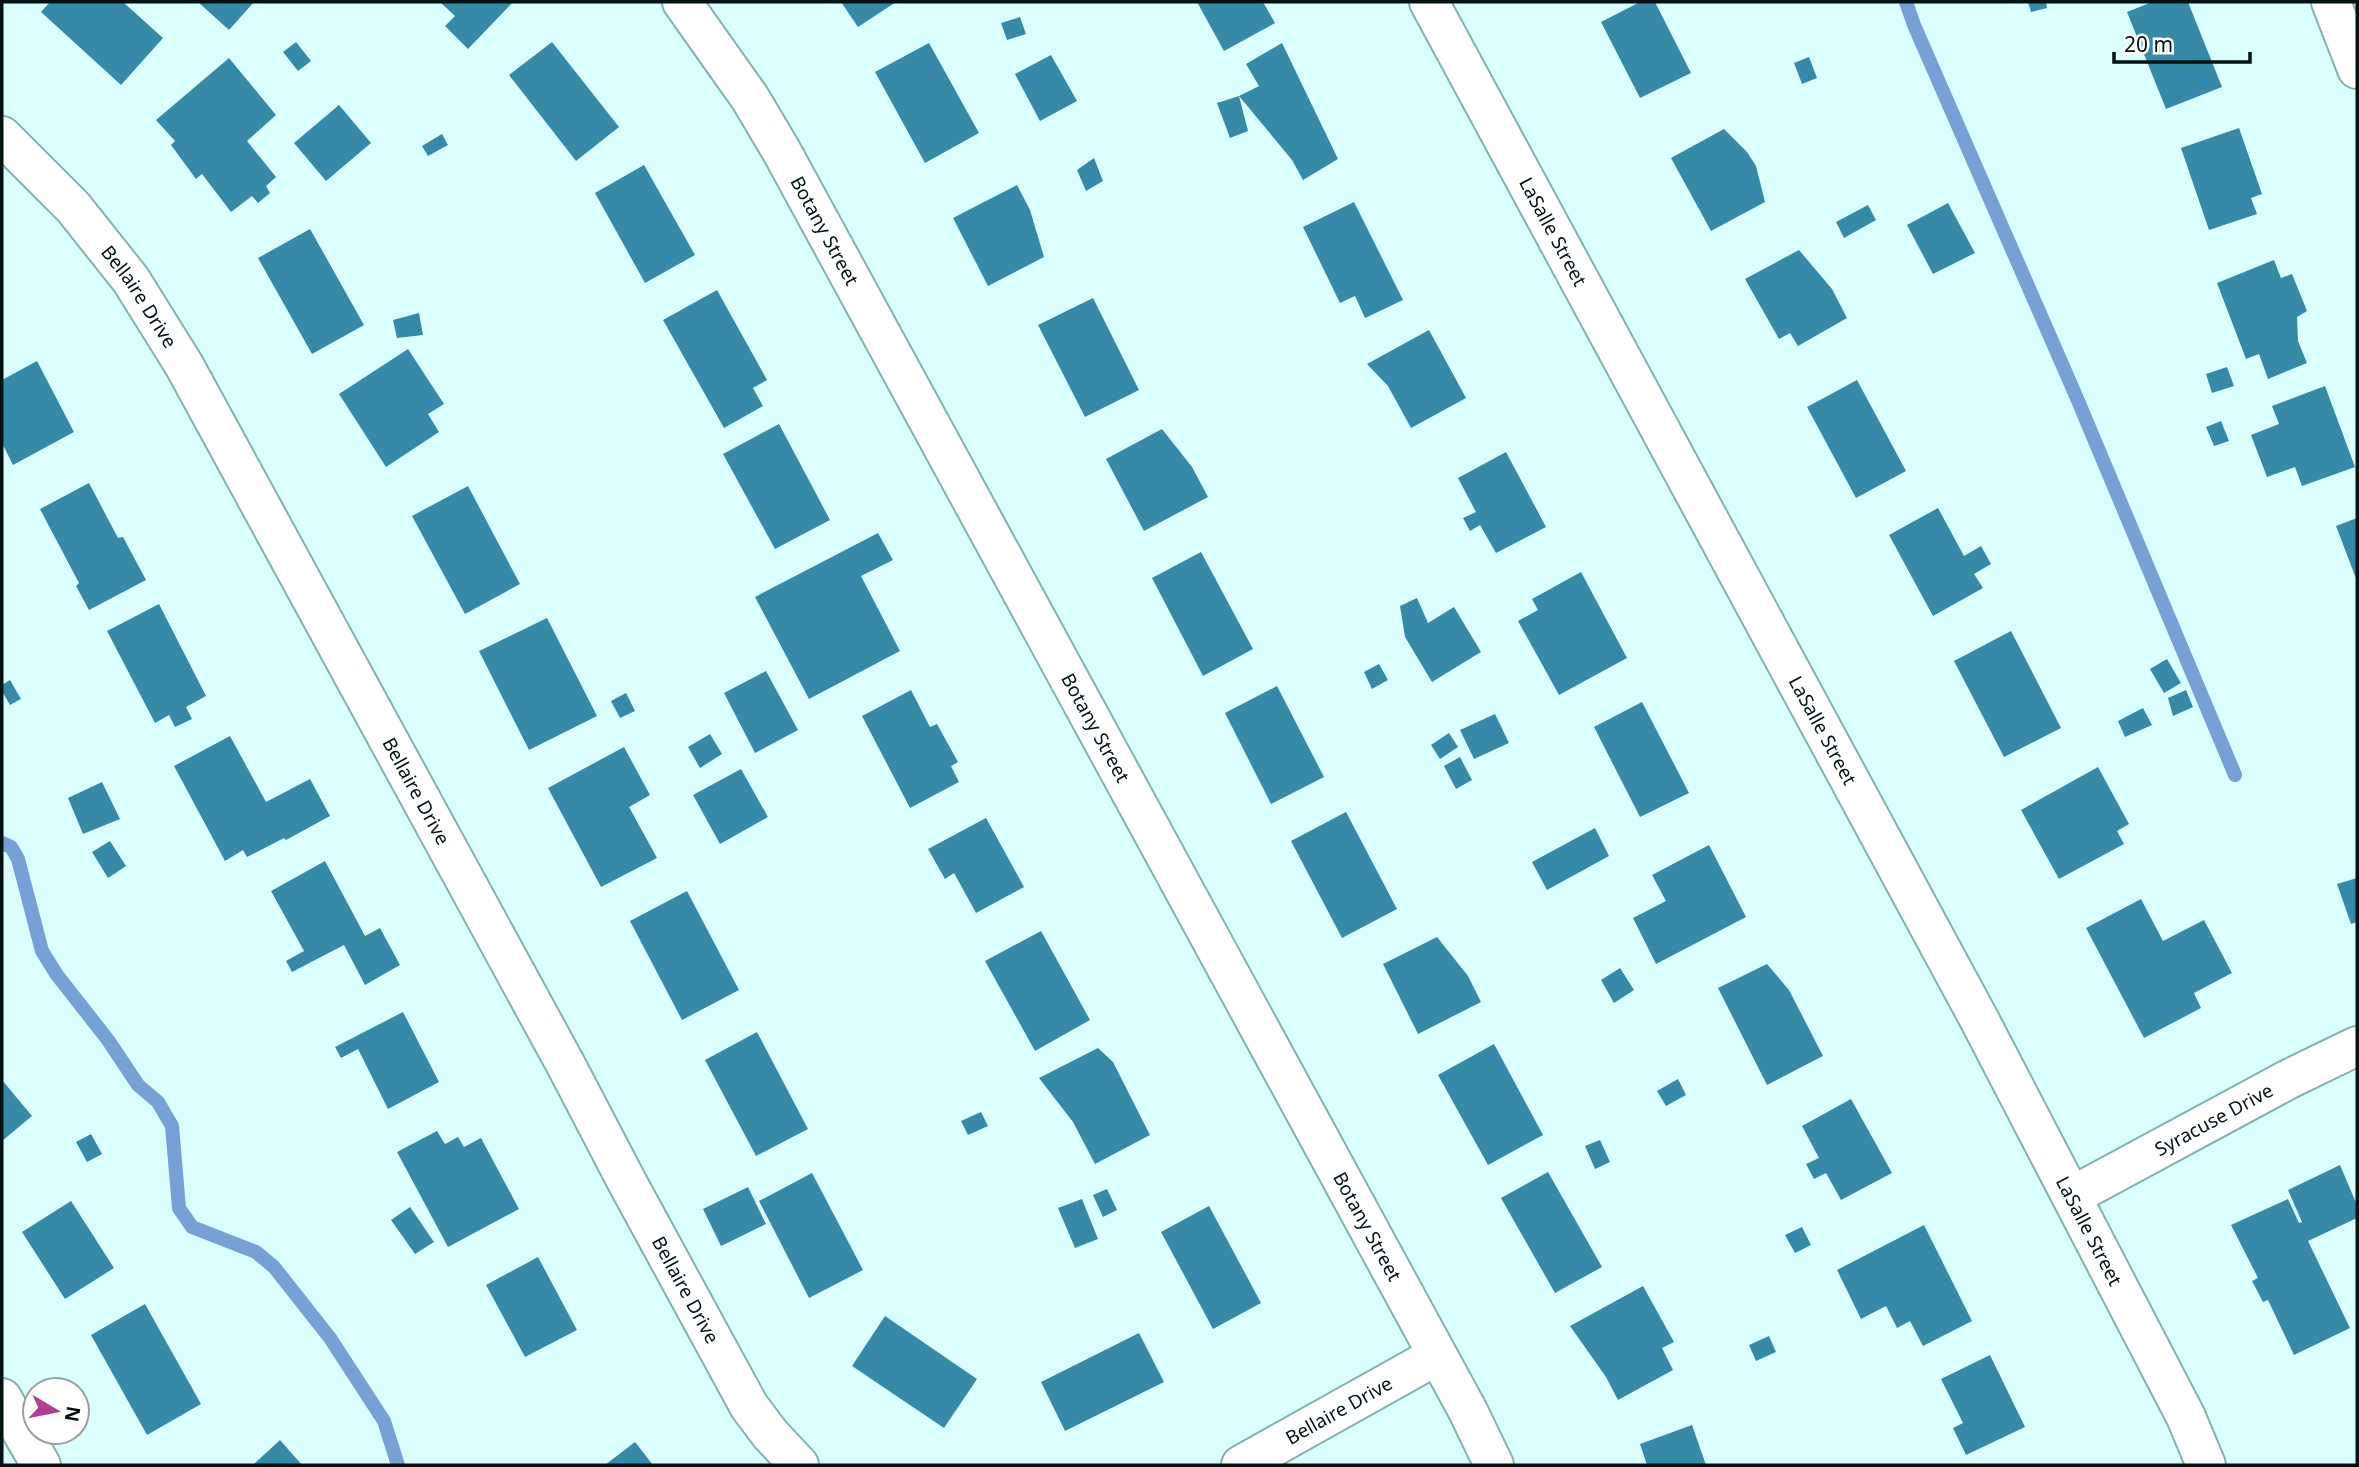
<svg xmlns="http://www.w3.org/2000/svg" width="2359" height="1467" font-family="'Noto Sans',sans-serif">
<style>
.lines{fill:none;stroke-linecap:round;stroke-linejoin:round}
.stream{stroke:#76a1d6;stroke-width:14}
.building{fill:#368aa8}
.street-casing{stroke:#86b1b1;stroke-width:42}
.street{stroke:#fff;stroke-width:38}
.labels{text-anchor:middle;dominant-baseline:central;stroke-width:6;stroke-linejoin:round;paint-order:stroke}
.street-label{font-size:19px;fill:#031212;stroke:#fff}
</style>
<rect width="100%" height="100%" fill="#dbffff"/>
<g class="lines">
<g class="stream">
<path d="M1906,2L1914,25L2076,396L2235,775"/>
<path d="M2,843L11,847L18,859L42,951L57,975L108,1040L138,1085L158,1102L172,1126L179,1208L192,1227L256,1252L274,1267L330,1338L384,1421L398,1465"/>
</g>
</g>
<g class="building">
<path d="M50,2H123L163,38L121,85L41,12Z"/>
<path d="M198,2H254L229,30Z"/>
<path d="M440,2H513L468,49L445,26L455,16Z"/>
<path d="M841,2H896L858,27Z"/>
<path d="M1197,2H1263L1275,23L1224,51Z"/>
<path d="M1640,2H1655L1691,73L1640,98L1601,22Z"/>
<path d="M2028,2H2046L2047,8L2031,12Z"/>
<path d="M2152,2H2188L2222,87L2166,109L2127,12Z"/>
<path d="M1020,17L1026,34L1007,40L1001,23Z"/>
<path d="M296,42L311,61L298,71L283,52Z"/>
<path d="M552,42L619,127L576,161L509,75Z"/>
<path d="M929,43L979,133L925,163L875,72Z"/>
<path d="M1282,43L1338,159L1303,180L1292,160L1239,96L1259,86L1246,64Z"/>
<path d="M1051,55L1077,101L1040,121L1015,74Z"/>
<path d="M1809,57L1817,78L1802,84L1794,63Z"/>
<path d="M229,58L276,115L247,141L276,177L266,186L270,193L258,203L252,196L231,212L202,174L196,179L171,145L175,141L156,120Z"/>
<path d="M1239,96L1248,131L1230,138L1217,103Z"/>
<path d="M339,105L371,143L326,181L294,143Z"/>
<path d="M2239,128L2262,194L2251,198L2257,214L2209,230L2181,148Z"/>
<path d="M1724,129L1747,152L1756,166L1765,202L1711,231L1671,158Z"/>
<path d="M442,134L448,145L428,156L422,146Z"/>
<path d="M1094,158L1103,181L1086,191L1077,170Z"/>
<path d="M644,165L695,255L645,283L595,193Z"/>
<path d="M1017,185L1030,210L1044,257L988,286L953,218Z"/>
<path d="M1354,202L1403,300L1365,318L1355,296L1340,303L1303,227Z"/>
<path d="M1948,203L1975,253L1933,274L1907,225Z"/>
<path d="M1868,205L1876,220L1844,238L1836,222Z"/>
<path d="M310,229L364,325L312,354L258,258Z"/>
<path d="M1799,250L1832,289L1847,318L1798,346L1790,333L1779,339L1745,279Z"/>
<path d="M2274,260L2281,278L2292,274L2307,311L2297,317L2298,341L2307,363L2268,379L2259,354L2246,359L2217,283Z"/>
<path d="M717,290L767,380L753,388L763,406L724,428L663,320Z"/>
<path d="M1093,298L1139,390L1085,417L1038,325Z"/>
<path d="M419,313L423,335L397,338L393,320Z"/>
<path d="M1429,330L1466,398L1411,428L1388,386L1367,364Z"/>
<path d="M408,349L444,404L428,414L439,432L386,467L339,394Z"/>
<path d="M37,361L74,432L13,465L2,443V380Z"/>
<path d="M2227,367L2234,386L2212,393L2206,374Z"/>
<path d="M1857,380L1906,471L1856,498L1807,407Z"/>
<path d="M2325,386L2355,467L2302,486L2295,467L2267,477L2251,435L2279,424L2272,406Z"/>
<path d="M2221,421L2229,441L2214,446L2206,427Z"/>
<path d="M779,424L830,520L775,549L723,454Z"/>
<path d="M1162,429L1192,467L1208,497L1144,531L1106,459Z"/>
<path d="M1506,452L1546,527L1496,553L1480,525L1470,531L1463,518L1476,512L1458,478Z"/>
<path d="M89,483L118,538L123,537L146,580L89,610L76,586L79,583L40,509Z"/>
<path d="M468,486L520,584L465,614L412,516Z"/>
<path d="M1938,508L1964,556L1981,546L1991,564L1974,574L1983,588L1933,616L1889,535Z"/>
<path d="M2357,518V581L2336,526Z"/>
<path d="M878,533L893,560L861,576L900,651L809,699L755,597Z"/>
<path d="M1201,552L1253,649L1203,676L1152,578Z"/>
<path d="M1581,572L1627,658L1559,695L1518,621L1538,610L1532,599Z"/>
<path d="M1417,598L1428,623L1454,607L1481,652L1432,682L1405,637L1400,606Z"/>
<path d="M159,604L206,696L186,707L192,719L175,727L169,715L155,723L107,631Z"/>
<path d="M547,618L597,716L529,750L479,651Z"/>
<path d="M2011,631L2061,728L2004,757L1954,661Z"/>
<path d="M2167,659L2181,683L2164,693L2150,669Z"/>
<path d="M1379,664L1388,680L1372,689L1364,672Z"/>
<path d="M766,671L798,730L755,753L724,693Z"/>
<path d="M10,680L21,699L10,705L2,691V685Z"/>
<path d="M1277,686L1324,777L1271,804L1225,713Z"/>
<path d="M911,690L930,727L937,724L958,762L951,766L959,782L910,808L862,716Z"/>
<path d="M2186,690L2193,707L2173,716L2168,698Z"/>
<path d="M626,693L635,711L620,718L611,701Z"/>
<path d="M1642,702L1689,793L1640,817L1594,727Z"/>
<path d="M2143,708L2152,725L2125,737L2118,721Z"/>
<path d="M1495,714L1509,743L1474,759L1460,730Z"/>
<path d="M1449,733L1458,747L1440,759L1431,745Z"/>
<path d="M710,734L722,754L700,768L688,747Z"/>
<path d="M230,736L266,802L310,779L330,816L286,840L284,838L247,857L243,850L225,861L174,766Z"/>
<path d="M624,747L650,795L629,807L657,858L601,887L548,788Z"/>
<path d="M1460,757L1472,780L1456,789L1444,766Z"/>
<path d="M2098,767L2129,824L2117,831L2124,844L2059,879L2021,810Z"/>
<path d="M741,769L768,817L720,844L693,795Z"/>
<path d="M102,782L120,819L83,834L68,798Z"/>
<path d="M1346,812L1397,909L1342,938L1291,841Z"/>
<path d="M986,818L1024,887L976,913L954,873L945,879L928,849Z"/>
<path d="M1595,828L1609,856L1547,890L1532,862Z"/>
<path d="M110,841L126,866L108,878L92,852Z"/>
<path d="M1709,845L1746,917L1656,964L1633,918L1666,901L1652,875Z"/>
<path d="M325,861L365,936L380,928L400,965L365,985L344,945L292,972L286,961L304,951L271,891Z"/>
<path d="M2357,878V922L2351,924L2337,884Z"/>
<path d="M687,891L739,990L682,1020L630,921Z"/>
<path d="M2141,899L2163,941L2204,920L2232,973L2194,993L2201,1008L2144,1038L2086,928Z"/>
<path d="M1041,931L1090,1020L1035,1051L985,961Z"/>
<path d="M1437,937L1468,976L1481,1002L1418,1034L1383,964Z"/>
<path d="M1767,964L1789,990L1823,1056L1767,1085L1718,988Z"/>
<path d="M1620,968L1634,990L1614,1003L1601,980Z"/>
<path d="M403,1012L439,1082L388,1109L358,1049L341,1058L335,1047Z"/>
<path d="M757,1032L808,1129L756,1156L705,1060Z"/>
<path d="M1494,1044L1543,1135L1488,1165L1438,1075Z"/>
<path d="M1098,1048L1113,1062L1150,1135L1095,1164L1073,1122L1039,1078Z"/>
<path d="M1678,1079L1686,1095L1666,1106L1657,1091Z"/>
<path d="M2,1080L32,1116L2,1141Z"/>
<path d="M1851,1099L1892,1173L1841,1200L1826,1173L1814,1179L1806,1164L1819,1158L1802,1126Z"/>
<path d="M981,1112L988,1126L968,1135L961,1121Z"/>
<path d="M437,1131L445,1144L458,1137L464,1147L481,1138L519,1209L448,1247L397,1152Z"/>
<path d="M91,1134L102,1154L87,1162L76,1142Z"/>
<path d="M1600,1140L1610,1162L1595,1169L1585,1146Z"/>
<path d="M2340,1165L2357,1205V1218L2308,1241L2350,1328L2294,1355L2268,1300L2263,1302L2252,1281L2258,1278L2231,1225L2288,1199L2299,1223L2302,1222L2288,1190Z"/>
<path d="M1548,1172L1602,1267L1555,1293L1501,1198Z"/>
<path d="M812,1173L863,1270L809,1298L759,1201Z"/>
<path d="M748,1187L766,1224L721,1246L703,1209Z"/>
<path d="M1107,1189L1117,1210L1103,1217L1093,1195Z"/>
<path d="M1082,1199L1098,1239L1075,1248L1058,1208Z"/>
<path d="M71,1201L114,1268L65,1299L22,1232Z"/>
<path d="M1209,1206L1261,1303L1213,1329L1161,1232Z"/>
<path d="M410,1207L434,1242L415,1254L391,1220Z"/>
<path d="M1924,1225L1972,1321L1923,1346L1910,1321L1897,1328L1886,1306L1861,1319L1837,1270Z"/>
<path d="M1802,1227L1811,1245L1795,1253L1785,1235Z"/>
<path d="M538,1257L577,1330L525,1357L486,1285Z"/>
<path d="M1643,1286L1674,1342L1662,1348L1673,1370L1618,1400L1606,1377L1570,1326Z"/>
<path d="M145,1304L201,1404L147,1435L91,1335Z"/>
<path d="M885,1316L977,1379L944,1428L852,1366Z"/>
<path d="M1139,1333L1164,1382L1065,1431L1041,1382Z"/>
<path d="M1769,1336L1776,1352L1756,1361L1749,1345Z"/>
<path d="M1990,1355L2025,1427L1966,1455L1953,1428L1963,1423L1941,1379Z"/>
<path d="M1692,1425L1706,1465H1647L1640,1444Z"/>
<path d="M280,1440L302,1465H253Z"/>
<path d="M635,1442L653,1465H605Z"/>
</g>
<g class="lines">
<g class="street-casing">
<g id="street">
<path id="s1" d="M682,2L750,98L782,152L1468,1411L1494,1465"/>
<path id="s2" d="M1429,2L1979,1019L2186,1417L2206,1465"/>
<path d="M2331,2L2357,69"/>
<path id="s3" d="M2,136L73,207L131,280L184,365L567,1067L627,1182L749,1406L770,1434L799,1465"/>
<path id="s4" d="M2072,1196L2289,1079L2357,1046"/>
<path d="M2,1398L41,1465"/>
<path id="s5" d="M1241,1465L1436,1356"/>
</g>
</g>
<use href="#street" class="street"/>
</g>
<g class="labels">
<g class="street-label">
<text stroke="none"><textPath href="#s1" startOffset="270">Botany Street</textPath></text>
<text stroke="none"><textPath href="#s2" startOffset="261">LaSalle Street</textPath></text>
<text stroke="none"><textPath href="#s3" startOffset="212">Bellaire Drive</textPath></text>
<text stroke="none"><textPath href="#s1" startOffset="836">Botany Street</textPath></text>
<text stroke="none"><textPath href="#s2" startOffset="828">LaSalle Street</textPath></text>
<text stroke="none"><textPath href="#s3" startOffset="779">Bellaire Drive</textPath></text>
<text stroke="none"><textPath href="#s4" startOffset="161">Syracuse Drive</textPath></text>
<text stroke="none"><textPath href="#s1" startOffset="1404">Botany Street</textPath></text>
<text stroke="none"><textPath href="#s2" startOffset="1395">LaSalle Street</textPath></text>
<text stroke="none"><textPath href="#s3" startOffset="1346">Bellaire Drive</textPath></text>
<text stroke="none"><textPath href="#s5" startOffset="112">Bellaire Drive</textPath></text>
</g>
</g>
<rect width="2359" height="1467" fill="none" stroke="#031212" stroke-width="7"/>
<g transform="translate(56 1411) rotate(100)"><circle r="33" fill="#ffffff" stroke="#9aa0a0" stroke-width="2"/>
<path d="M0-5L12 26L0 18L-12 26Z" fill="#b33d93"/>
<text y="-10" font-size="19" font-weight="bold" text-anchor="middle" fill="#031212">N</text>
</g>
<path d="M2114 52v10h136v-10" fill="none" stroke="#031212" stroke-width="3.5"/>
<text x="2124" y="52" font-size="21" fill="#031212" stroke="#ffffff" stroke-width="5" paint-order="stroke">20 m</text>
</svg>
